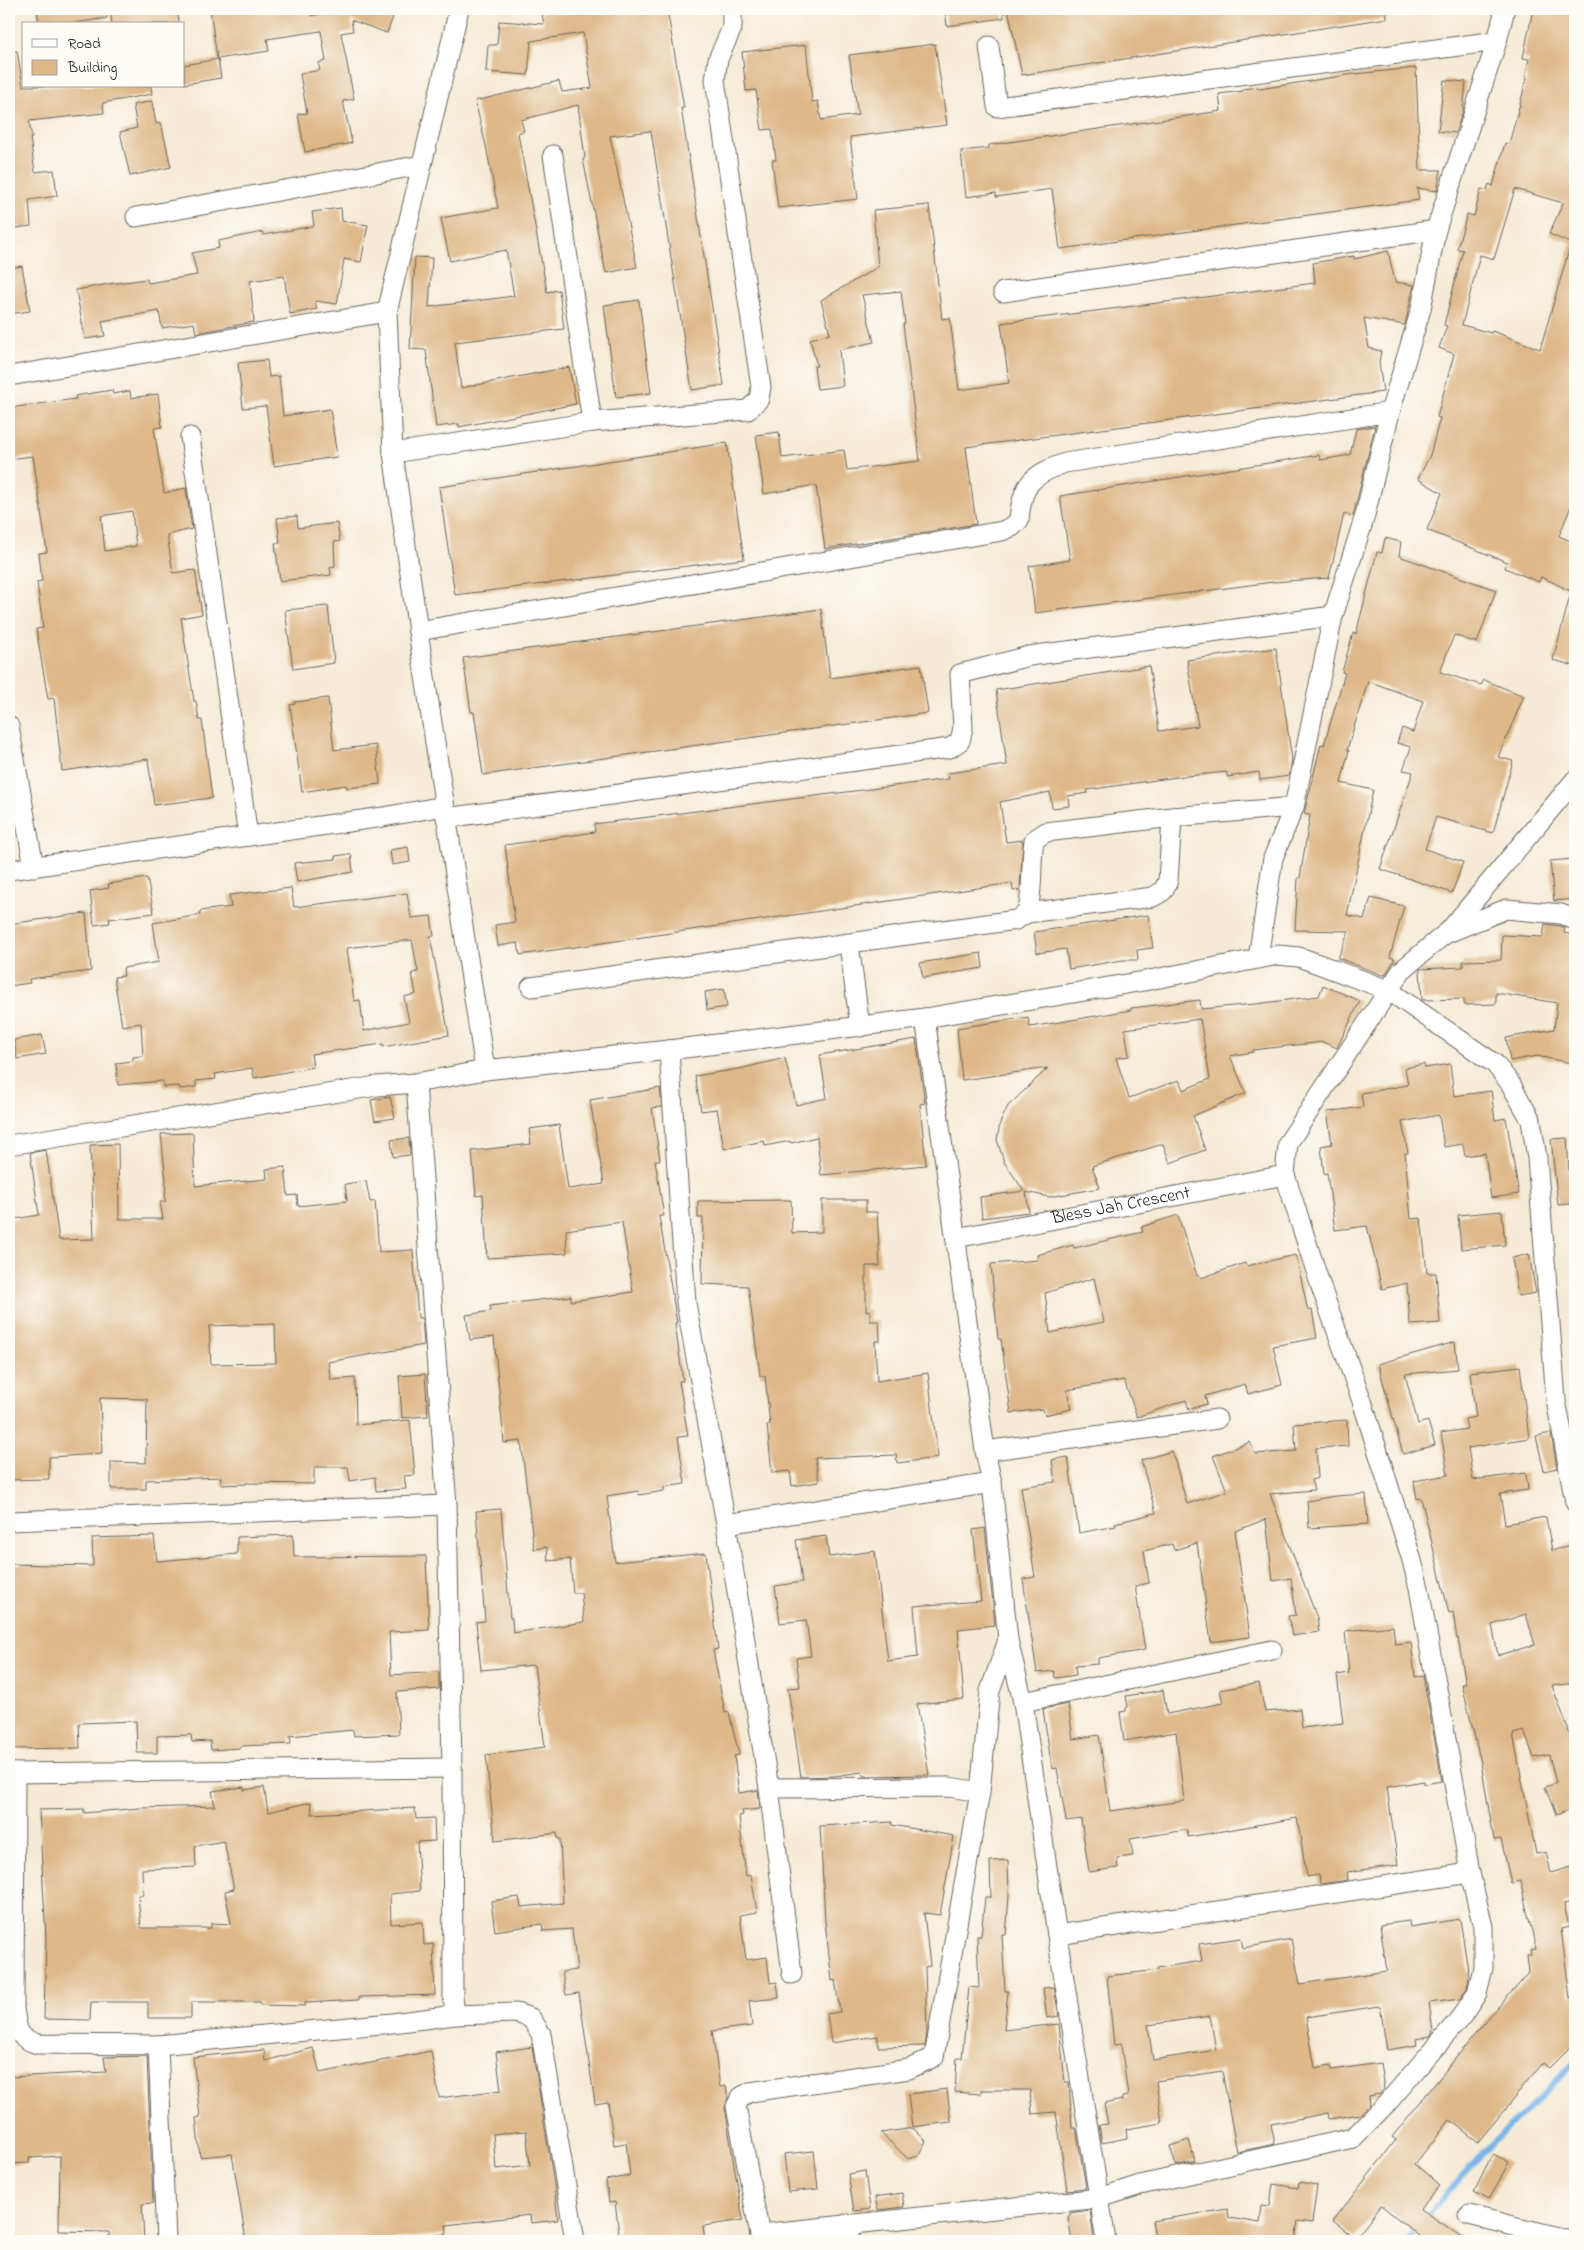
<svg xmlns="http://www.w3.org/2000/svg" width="1584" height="2250" font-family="'Indie Flower',sans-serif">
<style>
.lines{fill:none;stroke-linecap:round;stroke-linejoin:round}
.stream{stroke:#78b3e9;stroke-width:5.5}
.building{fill:#deb888;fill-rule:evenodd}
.minor-casing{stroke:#68645d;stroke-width:21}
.minor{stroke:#fff;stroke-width:19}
.labels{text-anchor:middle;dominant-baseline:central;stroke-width:4.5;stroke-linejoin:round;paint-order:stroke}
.street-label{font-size:18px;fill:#1c1c1c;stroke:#fdfcf7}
</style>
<rect width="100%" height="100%" fill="#fdfcf7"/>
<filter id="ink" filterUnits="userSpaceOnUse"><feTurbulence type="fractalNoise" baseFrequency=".02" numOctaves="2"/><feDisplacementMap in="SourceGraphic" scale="10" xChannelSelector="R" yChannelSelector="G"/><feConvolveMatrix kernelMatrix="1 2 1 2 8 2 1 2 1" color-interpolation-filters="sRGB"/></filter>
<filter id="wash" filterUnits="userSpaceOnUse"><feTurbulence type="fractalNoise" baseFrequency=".0096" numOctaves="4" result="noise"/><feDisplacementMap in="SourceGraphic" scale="20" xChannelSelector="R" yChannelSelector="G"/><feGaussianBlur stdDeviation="1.12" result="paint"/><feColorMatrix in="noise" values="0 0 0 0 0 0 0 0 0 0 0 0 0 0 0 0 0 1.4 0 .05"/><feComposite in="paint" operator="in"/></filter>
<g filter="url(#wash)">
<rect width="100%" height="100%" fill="#f5ead5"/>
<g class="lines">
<g class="stream">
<path d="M1575,1828L1570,1831L1575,1846"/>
<path d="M1425,2219L1481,2155L1575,2063"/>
<path d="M1406,2241L1417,2228"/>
</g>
</g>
<g id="blocks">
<g class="building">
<path d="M37,9H106L107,18L68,24H39Z"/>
<path d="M110,9H177L179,24H112Z"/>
<path d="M210,9H311V16L330,12L325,11L326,9H396L387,33L351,20L353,31L341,33L354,99L343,101L352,143L305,152L298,114L307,113L300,74L320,70L318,63L326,61L321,31L267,39L269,51L217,59Z"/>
<path d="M541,9H667L684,108H681L724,385L692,390L651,131L610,136L637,267L606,273L583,159L585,158L578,105L521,120L524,131L518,133L547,292L559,290L564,329L455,342L461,388L569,367L576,404L459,427V424L436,427L426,350L410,349L415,257L432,258L429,307L514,296L506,250L450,261L441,218L498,208L486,146L475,101L559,81L562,92L592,88L583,33L531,41L528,75L486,72L488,45H497L499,21L544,24Z"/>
<path d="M945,9H1003L1004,18L947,26Z"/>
<path d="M1008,9H1386L1387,18L1022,75Z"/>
<path d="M1533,9H1575V496L1559,536L1575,543V593L1541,577L1539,582L1505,568L1507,562L1427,530L1442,493L1418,479L1430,455L1440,418L1437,417L1454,354L1439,348L1447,326L1444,325L1463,250L1457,249L1467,214L1474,216L1481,189L1487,190L1489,184L1493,186L1505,143L1509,144L1527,78L1525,77L1529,59L1523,58ZM1515,189L1563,203L1549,234L1571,243L1540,349L1492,331L1491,333L1462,325L1480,255L1494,259Z"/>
<path d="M935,44L947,125L850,137L858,199L778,208L772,160H776L772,129L762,130L756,90L746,91L742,52L806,45L812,102L818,101L821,120L858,115L849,55Z"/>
<path d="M17,51L23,86H151L152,94L103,103L104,113L29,121L32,138H30L35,172L54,170L57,196L29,200L31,226L9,229V52Z"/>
<path d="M218,59L221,78L184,84V65Z"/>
<path d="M1416,68L1420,170H1441L1437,191L1417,188L1419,200L1060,249L1052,189L996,197V193L966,197L961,151L989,148V145L1221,111L1219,94L1243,91V89L1258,87L1259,89L1354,74Z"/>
<path d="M1444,80L1466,82L1463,111L1455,133L1438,131Z"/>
<path d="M152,101L156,124L161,123L171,167L130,176L120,132L137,128L133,105Z"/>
<path d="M929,205L942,319L950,318L959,390L1009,383L1001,323L1315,283L1313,263L1354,256V259L1388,251L1395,282L1414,285L1405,325L1364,318L1369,348L1381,351L1379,362L1383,392L966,447L976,524L825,549L816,485L764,494L756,435L779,432L782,458L844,450L847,470L920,461L903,324H905L901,291L862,295L874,342L839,350L843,386L817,389L814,366H817L810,339L830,334L821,300L878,267L873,210Z"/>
<path d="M341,208L342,221L368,225L361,262L344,259L337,304L315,301L317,309L290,314L284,276L250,281L254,322L196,333L194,323L162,328L159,311L102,321L105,336L85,339L76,290L109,284L147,279L148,283L197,275L192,253L219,248L218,241L263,232V235L314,226L312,212Z"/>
<path d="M22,266L30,311L9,314V268Z"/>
<path d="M639,300L651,393L616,397L604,305Z"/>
<path d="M267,360L269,377L279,376L283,416L330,409L337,457L274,466L266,406L243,408L238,363Z"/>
<path d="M112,390L113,394L130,391L131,398L158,394L162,427L154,428L164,493L186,488L192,529L167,535L173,573L195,570L202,614L181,618L194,701H196L199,720H202L212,798L154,805L148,759L62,771L54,698L48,699L36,629L43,628L37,582L42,581L39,553L47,552L33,456L9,459V408L76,399L75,396ZM132,511L136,546L105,551L101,516Z"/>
<path d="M1375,426L1353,516L1344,514L1329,578L1273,582L1035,613L1029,566L1070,560L1060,496L1319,455L1320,460L1350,455L1356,429Z"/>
<path d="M727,443L744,559L455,595L439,487Z"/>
<path d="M297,516L298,528L337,523L340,541L334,542L335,566L330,567L331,575L280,581L275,543H280L277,518Z"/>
<path d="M1385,538L1401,542L1399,556L1496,590L1477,643L1454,635L1440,672L1481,685L1484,680L1524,696L1498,757L1513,761L1493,833L1436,817L1425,849L1463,862L1452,893L1380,869L1413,772L1403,770L1411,747L1397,743L1402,728L1413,732L1423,701L1368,681L1347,750H1349L1341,783L1373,790L1347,915L1364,919L1371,898L1404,906L1390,957L1395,959L1385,975H1382L1338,958L1349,931L1295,930L1298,878H1300L1310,815L1304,814L1321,744L1324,745L1345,673L1342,672L1353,633L1356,634L1377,552L1382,553Z"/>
<path d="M1570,596L1575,597V666L1553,660Z"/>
<path d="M328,606L334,663L293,669L285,610Z"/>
<path d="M821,609L830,678L921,665L928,713L483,775L474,712H471L463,658Z"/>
<path d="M1276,648L1292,760L1289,776L1260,780L1259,772L1227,777V772L1177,777L1087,790L1088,793L1068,796L1069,806L1052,808L1050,792L1000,802L1006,842L1023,840L1020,890L1013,891L1012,883L520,955L518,943L498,946L495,925L515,922L505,845L595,832L594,824L949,779L948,773L1007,765L996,690L1149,666L1159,731L1198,726L1187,660Z"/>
<path d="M328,698L334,750L376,745L380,784L347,788L346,785L302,792L290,705L295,704V702Z"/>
<path d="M408,847L410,862L392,865L390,850Z"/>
<path d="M351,854L353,872L297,882L294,863L336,859L335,856Z"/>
<path d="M1574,859L1575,899L1554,901L1550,861Z"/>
<path d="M147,878L154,913L109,919L110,923L94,925L90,891L109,888L108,884Z"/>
<path d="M291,888L294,907L407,893L411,918L431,916L434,936H430L449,1035L383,1047V1044L311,1054L313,1067L254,1078L252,1068L215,1074L216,1079L196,1081V1087L180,1089L179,1086L163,1087V1081L118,1085L116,1063L133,1061V1057L143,1056L141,1023L122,1026L114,977L124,976L123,968L159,962L153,923L200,915V911L231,907L229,895ZM412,940L418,972L412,973L416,994L404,997L409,1022L364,1031L360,1000L354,1001L347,948Z"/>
<path d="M86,913L91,971L29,979L30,983L9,986V924Z"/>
<path d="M1148,915L1153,948L1137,950L1138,960H1123L1069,969L1066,949L1037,953L1034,932Z"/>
<path d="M1545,924L1560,926L1565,928L1564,933L1575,935V1064L1537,1056L1510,1061L1506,1038L1554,1029L1557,1003L1496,993V1004L1464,1005V999L1422,1000L1420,969L1463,967V961L1501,960L1502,935L1543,937Z"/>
<path d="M981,953L983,968L923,978L920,963Z"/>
<path d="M1323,985L1360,1001L1337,1048L1323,1042L1253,1050V1052L1230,1056L1246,1093L1193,1116L1205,1150L1170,1163L1163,1144L1092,1166L1100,1188L1049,1197L1026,1192L1029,1212L982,1218L980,1197L1024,1191L1004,1162L997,1140L1000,1123L1008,1106L1048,1068L962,1080L957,1028L1028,1017L1030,1027L1131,1010V1008L1200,1000L1201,1009L1255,1004L1319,996ZM1200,1019L1210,1079L1183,1090L1179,1080L1129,1098L1116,1058L1129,1056L1125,1029Z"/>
<path d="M724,989L727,1007L707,1010L705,992Z"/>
<path d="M42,1035L46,1054L17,1059L14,1040Z"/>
<path d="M916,1039L925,1103L920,1104L926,1165L821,1175L817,1137L791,1143L790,1141L765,1146L764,1141L724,1149L717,1109L701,1111L695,1076L739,1069L785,1058L796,1105L827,1098L820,1055Z"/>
<path d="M1424,1064L1425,1068L1450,1064L1454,1096L1491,1091L1495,1120L1506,1118L1519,1194L1491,1198L1485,1153L1465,1156L1463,1144L1444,1147L1439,1115L1402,1122L1408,1153H1405L1411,1219L1421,1218L1427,1273H1436L1440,1323L1410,1325L1407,1283L1382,1289L1367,1226L1335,1230L1327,1173L1324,1174L1321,1146L1332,1144L1327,1112L1363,1107L1361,1093L1408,1085L1405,1068Z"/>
<path d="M660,1088L662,1107L652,1108L660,1160H655L664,1216H659L677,1323H675L683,1381H679L688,1436L678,1437L685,1484L664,1487V1491L639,1495L638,1491L607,1496L615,1562L706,1553L718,1649L713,1650L725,1713L729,1712L739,1755L734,1756L739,1793L758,1790L760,1809L742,1811L743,1815L739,1816L746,1876L751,1875L757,1912L740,1915L746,1960L767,1957L770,1983L777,1982L779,1998L749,2001L752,2026L712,2031L720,2087L726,2086L728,2097L725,2108L743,2220L703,2226L705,2241H620L615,2202L609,2203L606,2180L630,2176L626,2143L614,2145L608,2102L595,2104L579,1993L566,1995L562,1972L577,1970L572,1929L543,1931L542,1924L495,1931L491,1901L519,1897L521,1907L563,1903L560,1839H558L557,1833L495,1841L486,1755L545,1747L534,1665L481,1670L476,1622L485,1621L476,1511L501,1509L510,1618H512L513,1633L584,1622L581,1593H573L570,1559L548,1561L547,1547L534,1549L521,1441L504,1443L494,1337L470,1340L466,1315L491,1311L490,1306L571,1296V1301L633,1292L622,1222L566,1230L567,1253L487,1258L483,1195L476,1196L472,1151L531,1144L529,1129L559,1125L568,1189L604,1184L590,1100Z"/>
<path d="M390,1097L395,1118L375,1121L371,1100Z"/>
<path d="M193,1133L195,1186L267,1179L266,1169L285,1167L288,1196L297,1195L298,1206L347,1201L345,1184L366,1181L370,1202L375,1201L379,1252L413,1250L418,1318H422L424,1345L328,1362L331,1380L355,1378L356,1425L410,1420L415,1475L404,1476L406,1489L376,1491L375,1477L350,1481L348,1467H314V1484L246,1483V1484L221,1485V1477L146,1480V1489H111V1462L146,1463L147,1399L100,1398L102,1454L49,1457V1479L9,1480V1220L39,1215L30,1153L46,1150L59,1240L94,1239L90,1145L118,1144L119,1219H163L160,1202H165L166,1181L161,1134ZM275,1324L276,1363L211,1364L209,1326Z"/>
<path d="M409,1138L410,1155L393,1157L391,1140Z"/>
<path d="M1567,1138L1571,1204L1558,1205L1551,1139Z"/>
<path d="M791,1200L792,1233L822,1232V1200H866V1212H877L880,1266H866V1311L870,1310V1321H879L880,1341H875L877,1381L928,1373L938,1458L897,1463L896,1455L815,1458L819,1482L792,1486L790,1471L772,1473L767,1425H770L765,1376H760L748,1286L702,1284L703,1218H698V1201Z"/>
<path d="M1502,1211L1505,1245L1461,1249L1458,1215Z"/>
<path d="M1178,1215L1197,1276H1200L1201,1278L1245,1263L1246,1266L1296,1255L1308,1311L1312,1310L1317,1338L1273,1346L1282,1385L1248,1394L1245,1384L1205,1396L1207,1404L1189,1409L1186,1400L1137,1417L1124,1380L1067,1390L1071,1409L1045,1415L1043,1409L1011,1413L1001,1339H998L991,1264L1038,1260L1037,1255L1073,1245L1074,1248L1143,1232L1141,1227ZM1094,1278L1104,1322L1050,1333L1045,1293Z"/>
<path d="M1529,1254L1536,1293L1518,1296L1512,1258Z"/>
<path d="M1455,1342L1458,1369L1405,1374L1418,1424L1428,1421L1435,1445L1403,1454L1378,1364Z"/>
<path d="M1520,1366L1529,1438L1468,1448L1473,1480L1526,1473L1528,1490L1500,1494L1505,1524L1546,1517L1552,1551L1575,1543V1683L1552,1686L1568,1728L1575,1761V1808L1556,1815L1545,1787L1556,1783L1549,1755L1534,1758L1524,1731L1513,1734L1536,1854L1546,1852L1551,1873L1570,1867L1575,1881V1901L1564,1904L1569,1927L1561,1929L1570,1998L1575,1992V2042L1549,2068L1543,2063L1478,2142L1450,2120L1415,2164L1440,2186L1420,2209L1469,2241H1425L1381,2205L1355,2238L1333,2221L1396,2140L1392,2137L1489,2017L1529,1973L1527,1956H1531L1530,1950L1536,1949L1520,1881L1511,1883L1501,1839L1494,1840L1481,1763L1462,1684H1466L1458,1638L1457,1639L1453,1612L1449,1613L1421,1498L1417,1499L1414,1481L1448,1475L1441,1433L1467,1429L1465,1419L1476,1417L1470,1372ZM1526,1614L1535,1645L1498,1655L1492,1625Z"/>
<path d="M425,1374L428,1416L402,1418L399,1376Z"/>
<path d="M1347,1420L1348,1446L1316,1448L1318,1478L1311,1480L1314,1490L1270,1494L1317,1618L1319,1632L1292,1636L1288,1616L1296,1615L1291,1578L1273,1581L1266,1519L1235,1531L1250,1637L1211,1642L1197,1543L1174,1550L1172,1544L1144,1551L1149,1583L1135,1586L1145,1650L1098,1658V1664L1075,1666L1076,1675L1055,1678L1054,1671L1037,1673L1023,1579L1035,1577L1021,1487L1055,1482L1052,1460L1068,1457L1079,1533L1116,1526L1115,1523L1156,1513L1141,1460L1172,1451L1187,1504L1227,1491L1213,1456L1250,1442L1255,1454L1296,1451L1294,1424Z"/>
<path d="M1551,1433L1557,1468L1544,1471L1536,1436Z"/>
<path d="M1366,1494L1368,1524L1309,1528L1307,1501L1335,1496Z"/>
<path d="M985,1528L995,1625L958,1629L964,1699L917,1704L929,1775L863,1776L862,1772L834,1776L801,1777L788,1688L800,1687L796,1658L811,1656L806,1620L780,1623L775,1586L802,1582L796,1540L826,1536L829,1557L875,1551L888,1661L918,1657L914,1606L981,1601L973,1530Z"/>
<path d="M293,1535L294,1557L426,1556L429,1630L389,1632L391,1675L439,1672V1689L397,1692L399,1734L354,1736L353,1730L290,1736L291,1744L240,1746V1748L211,1750L210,1741L192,1742L191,1735L157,1736V1753H137L136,1721L79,1723L80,1748L9,1749V1564L93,1566L92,1538L154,1536L157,1561L237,1554V1537Z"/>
<path d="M1393,1626L1395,1644L1411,1642L1415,1677L1423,1676L1442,1781L1424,1784V1781L1387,1787L1398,1865L1347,1872L1348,1880L1320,1884L1319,1875L1307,1877L1297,1818L1188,1837L1187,1830L1130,1839L1133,1856L1117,1858L1118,1868L1089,1872L1081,1819L1066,1821L1057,1768L1052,1769L1043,1709L1068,1704L1073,1739L1099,1735L1110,1811L1184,1801L1176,1732L1124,1741L1120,1712L1126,1711V1708L1128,1707L1126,1696L1163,1690L1167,1714L1223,1703L1220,1690L1259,1683L1265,1712L1300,1709L1302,1728L1343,1723L1337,1675L1349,1673L1345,1631Z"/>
<path d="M244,1787V1790L264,1787L268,1812L311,1802L312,1814L415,1808L416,1819L434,1818L435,1841L417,1842L420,1891L390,1894L391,1924L423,1922L424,1945L433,1944L435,1995L359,1997V2000L305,2003V2006L260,2005V2002H191V2018H148V2002H91L90,2020L44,2019L46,1938L39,1810L84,1809V1813L140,1808L215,1806L212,1791ZM224,1841L234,1889L225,1891L231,1924L211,1923V1928H141L138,1895H143L142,1869L196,1867L195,1846Z"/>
<path d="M892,1822V1825L954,1836L940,1915L924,1913L930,1966L925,1967L927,2034L925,2046L878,2047V2036L831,2043L827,2014L840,2012L835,1980L832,1981L825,1921L820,1826Z"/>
<path d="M1008,1860L1009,1895L1006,1935L1002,1934L1005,1991H1008L1004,2030L1059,2024L1065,2082H1069L1072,2128H1076L1086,2188L1067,2190L1056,2112L1032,2114L1030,2090H981V2094L955,2092L957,2058H962L969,1987L979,1988L977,1936H981L985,1897H991L990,1861Z"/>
<path d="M1460,1919L1469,1977L1467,1988L1460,1999L1429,2003L1433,2032L1430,2036L1416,2039L1417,2045L1387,2050L1380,2006L1306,2017L1315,2068L1331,2065L1332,2070L1380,2063L1384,2089L1380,2094L1368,2096L1369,2105L1360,2114L1329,2119L1328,2113L1271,2124L1275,2144L1237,2152L1222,2071L1156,2081L1162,2123L1126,2129L1127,2138L1102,2143L1099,2125L1108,2124L1104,2104L1122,2100V2097L1128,2096L1121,2044L1114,2045L1107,1976L1158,1970L1157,1968L1202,1961L1199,1944L1241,1938L1243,1948L1291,1939L1300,1984L1387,1971L1380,1925L1409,1921L1410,1927ZM1210,2016L1216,2050L1153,2060L1148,2025Z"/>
<path d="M1054,1987L1059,2016L1047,2018L1043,1988Z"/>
<path d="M532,2047L554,2185L558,2220L531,2223L530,2215L446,2225L447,2234L371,2241H361V2239L307,2241V2239L290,2241H246L232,2154L200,2157L196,2118L200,2117L193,2057L264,2050L265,2061L313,2048L320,2073L431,2051L439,2098L501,2090L496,2052ZM526,2131L530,2165L496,2169L493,2134Z"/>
<path d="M147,2056L153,2203L142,2204L144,2241H109V2232L59,2231L60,2156L29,2158V2163L9,2164V2077L106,2072L104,2057Z"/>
<path d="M947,2089L951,2122L912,2127L908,2094Z"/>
<path d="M913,2128L926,2141L918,2156L908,2159L881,2133Z"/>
<path d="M1189,2140L1195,2161L1176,2166L1170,2146Z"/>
<path d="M814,2151L818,2189L788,2192L784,2154Z"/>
<path d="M1493,2154L1509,2162L1489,2200L1474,2192Z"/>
<path d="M865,2171L870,2209L854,2211L848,2174Z"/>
<path d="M1299,2182L1317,2185L1312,2223L1298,2221L1295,2241H1156L1152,2221L1228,2209L1229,2218L1260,2223L1262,2205L1270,2206L1273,2184L1298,2188Z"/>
<path d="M902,2193L904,2207L878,2210L875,2197Z"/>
<path d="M1090,2210L1094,2240L1072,2241L1068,2217L1070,2216V2213Z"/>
</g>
</g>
</g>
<g filter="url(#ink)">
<use href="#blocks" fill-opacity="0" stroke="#68645d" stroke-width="1"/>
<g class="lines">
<g class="minor-casing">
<g id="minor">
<path d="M459,9L387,312L393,453L418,631L485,1070"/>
<path d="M989,46L997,107L1497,41"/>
<path d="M553,155L592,422"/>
<path d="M136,217L421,165"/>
<path d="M1003,292L1436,230"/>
<path d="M9,376L387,312"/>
<path d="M190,437L248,836"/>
<path d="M393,453L592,422L748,410L759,399L761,387L715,80L718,59L732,28V9"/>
<path d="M418,631L1002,531L1012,527L1019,520C1022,483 1032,475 1065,463L1390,412"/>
<path d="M9,726L34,867"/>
<path d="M446,818L950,748L960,741L963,728L960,674L1029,656L1333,616"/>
<path d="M9,870L383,817L444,806"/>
<path d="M1027,913L1153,897L1163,891L1168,881L1172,817"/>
<path d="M1448,932L1575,780"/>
<path d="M849,944L860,1027"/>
<path d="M1258,958L1273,858L1294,807L1333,616L1364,519L1390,412L1421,309L1436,230L1497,41L1505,9"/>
<path d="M531,987L1016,920L1027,913C1034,890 1030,865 1034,840L1046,832L1172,817L1294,807"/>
<path d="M925,1018L985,1451L992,1483L1008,1640L1023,1702L1057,1935L1106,2241"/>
<path d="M669,1050L686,1303L726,1524L769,1788L792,1974"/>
<path d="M416,1083L447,1505L452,1768L453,1996L455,2015L516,2013L531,2018L541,2034L575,2241"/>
<path d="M9,1145L377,1086L416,1083L485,1070L669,1050L925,1018L1144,981L1278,955L1299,957L1313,962L1388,990L1495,1064L1510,1083L1531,1120L1537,1158L1556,1400L1575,1502"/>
<path id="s1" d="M956,1238L1285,1175"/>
<path d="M985,1451L1217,1419"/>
<path d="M9,1521L447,1505"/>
<path d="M726,1524L992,1483"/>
<path d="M1023,1702L1272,1650"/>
<path d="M9,1773L452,1768"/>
<path d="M15,1773L14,2009C18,2029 16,2038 38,2044L158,2045L392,2023L455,2015"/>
<path d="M769,1788L949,1787L980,1792"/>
<path d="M1057,1935L1470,1873"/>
<path d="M158,2045L166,2241"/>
<path d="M1469,2215L1575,2241"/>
<path d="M848,2223L851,2241"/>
<path d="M760,2234L1100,2198L1140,2185L1353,2138L1389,2101L1462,2016L1477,1993L1483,1968V1927L1470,1873L1419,1588L1411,1557L1362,1401L1322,1290L1285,1175L1288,1143L1402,970L1445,934L1506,909L1561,914L1575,920"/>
<path d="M761,2241L736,2106L741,2097L750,2092L909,2069L934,2057L980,1792L990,1691L1008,1640"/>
</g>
</g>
<use href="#minor" class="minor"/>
</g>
</g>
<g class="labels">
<g class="street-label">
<text stroke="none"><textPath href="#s1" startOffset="168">Bless Jah Crescent</textPath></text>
</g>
</g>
<rect width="1584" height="2250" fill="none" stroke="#fdfcf7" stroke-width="30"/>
<rect x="22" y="22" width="162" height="65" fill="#fdfcf7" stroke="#a3a29f"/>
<rect x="32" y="39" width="25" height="8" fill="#ffffff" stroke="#a3a29f"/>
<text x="68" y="48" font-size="15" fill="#1c1c1c">Road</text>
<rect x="32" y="60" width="25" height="15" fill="#deb888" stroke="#a3a29f"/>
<text x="68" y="72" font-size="15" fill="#1c1c1c">Building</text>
</svg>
